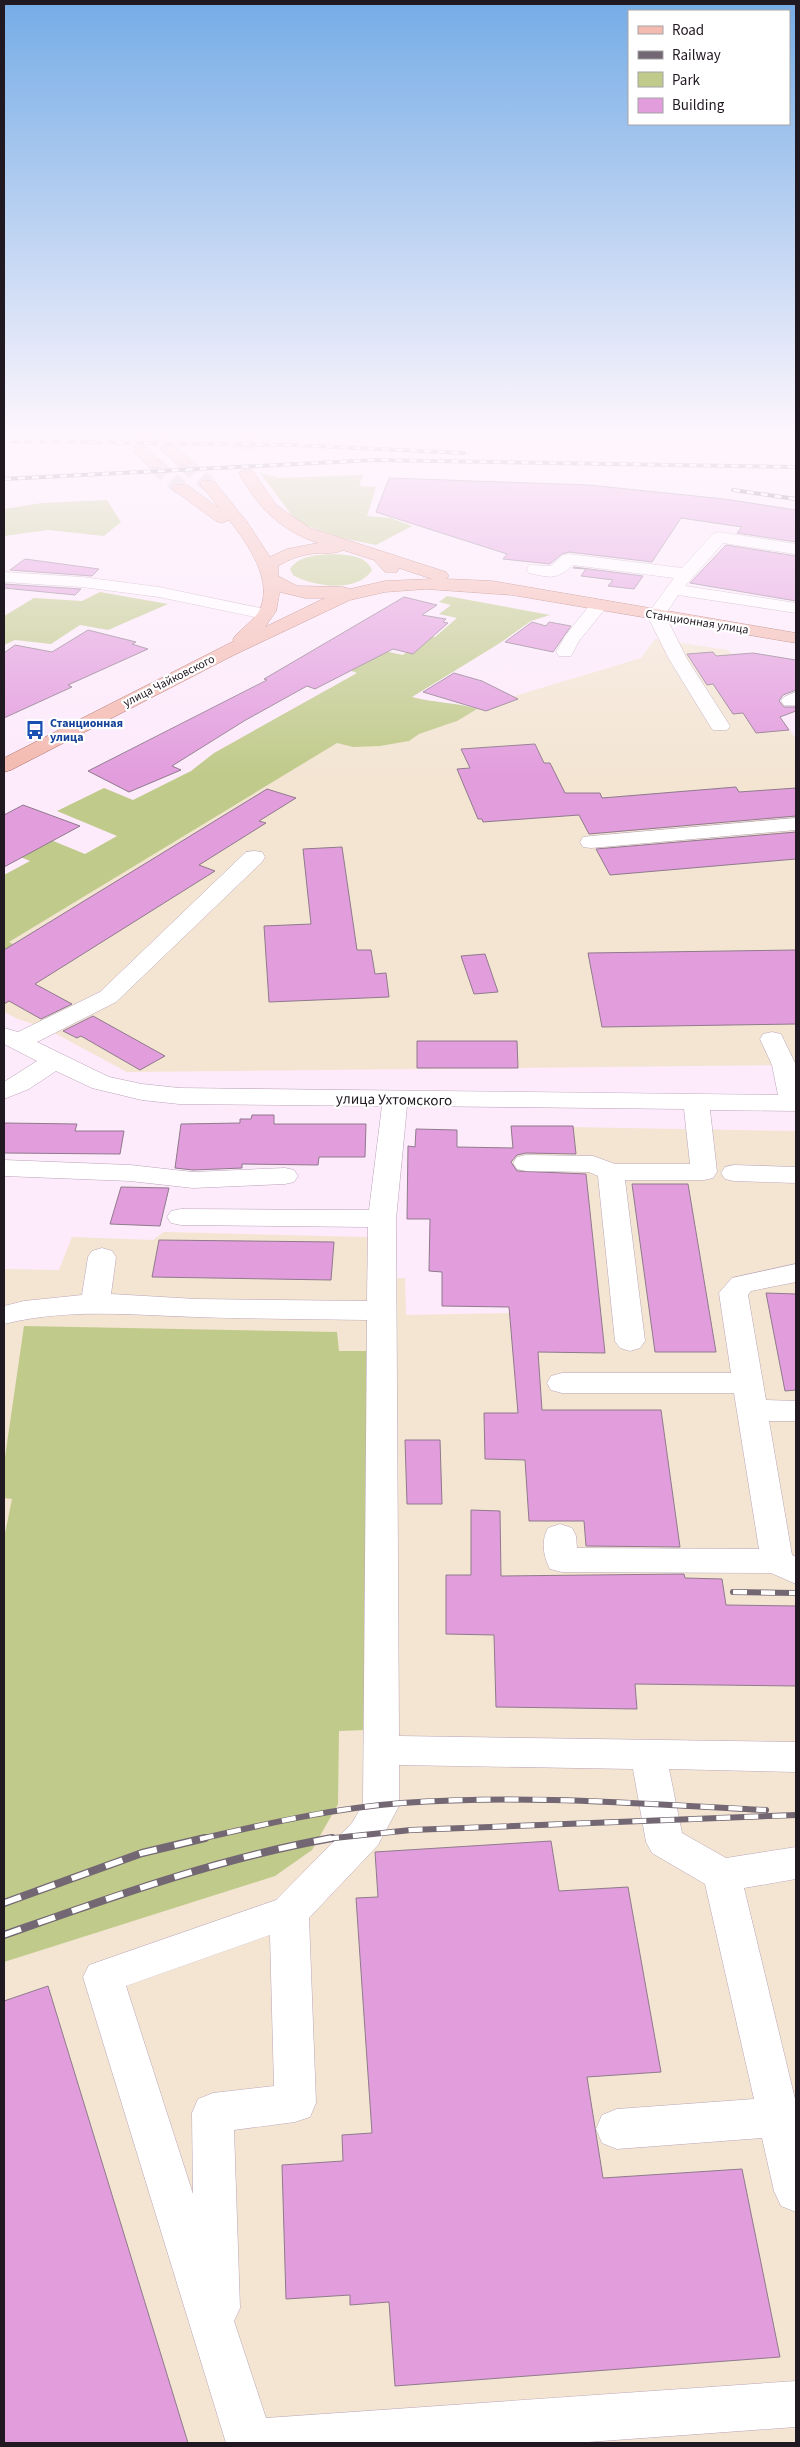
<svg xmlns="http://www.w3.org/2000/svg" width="800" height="2447" font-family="'Source Sans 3',sans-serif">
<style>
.industrial{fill:#f3e5d2}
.green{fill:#c0ca8a}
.building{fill:#e29ddd;stroke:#8f7a8c}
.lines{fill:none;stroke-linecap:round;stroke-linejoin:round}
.major-tunnel{stroke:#d1c0cf;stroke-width:16;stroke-dasharray:16 8;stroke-linecap:butt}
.minor-casing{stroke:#bba5b9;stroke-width:1}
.major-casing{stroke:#a4645c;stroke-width:1}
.minor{fill:#fff;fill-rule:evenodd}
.major{fill:#f3bab0;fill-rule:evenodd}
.rail-far2-casing{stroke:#736773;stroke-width:4}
.rail-far1-casing{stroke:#736773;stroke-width:6}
.rail-casing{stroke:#736773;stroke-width:8}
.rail-far2{stroke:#fff;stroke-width:2.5;stroke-dasharray:7;stroke-linecap:butt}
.rail-far1{stroke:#fff;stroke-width:4.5;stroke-dasharray:14;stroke-linecap:butt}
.rail{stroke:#fff;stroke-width:5.5;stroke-dasharray:18;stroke-linecap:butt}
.labels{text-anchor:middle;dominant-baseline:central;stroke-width:4.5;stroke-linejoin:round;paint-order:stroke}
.far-street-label{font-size:12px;fill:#211921;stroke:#fff}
.far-transit-label{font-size:12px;font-weight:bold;fill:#164399;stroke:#fff;text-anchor:start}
.street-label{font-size:15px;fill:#211921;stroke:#fff}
</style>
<rect width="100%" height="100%" fill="#fdeafb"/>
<g class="industrial">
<path d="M655,639L728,650L771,711H775L796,739V1065L127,1072L45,1028L18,1019L4,1012V957L21,948L9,942L411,697L468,708L488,704L641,658Z"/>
<path d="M511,1126L796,1131V2443H4V1269L59,1270L72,1237L153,1240L164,1232L363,1237H372L373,1278H405L406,1315L509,1313L515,1266Z"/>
</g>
<g class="green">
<path d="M260,473L280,478L363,475L359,486L376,487L367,516L391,518L412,526L376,545L342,538L305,525L294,518Z"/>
<path d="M107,500L121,522L104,536L48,530L4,536V509L42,503Z"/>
<path d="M333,554C347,555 366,555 372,570C358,593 313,587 293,575L290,569C299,555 318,555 333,554Z"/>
<path d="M100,592L168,604L108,630L80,625L51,644L15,640L4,645V616L34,598L82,601Z"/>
<path d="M447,596L550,615L531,621L500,643L412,697C433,703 456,702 477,709L457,721L419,734L409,741L380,746L353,747L337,743L9,942L21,948L4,957V875L30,861L9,852L41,836L85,854L117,836L57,811L104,788L133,800L191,771L214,753L357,673L349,670L384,651L403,655L427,636L435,637L457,618L439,614L451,605L439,602Z"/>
<path d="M24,1326L337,1332L339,1351H368L366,1730L339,1731L338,1804L312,1850L275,1876L4,1962V1538L12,1499L4,1498V1464Z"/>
</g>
<g class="building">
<path d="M389,478L589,485L724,499L796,510V542L737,533L742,527L681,518L652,562L569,552L562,554L550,564L503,559L507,554L376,512Z"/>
<path d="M726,545L796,556V601L690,583Z"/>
<path d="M25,559L99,569L92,576L10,570Z"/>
<path d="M573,568L574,567L643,576L634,589L608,586L613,580L581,576L586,569Z"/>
<path d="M4,584L81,589L75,595L4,588Z"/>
<path d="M404,597L437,605L422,615L446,619L443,622L448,623L413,654L393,649L315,689L307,686L244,721L172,766L181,770L129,792L88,771L267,680L264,679Z"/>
<path d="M532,622L546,626L549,622L571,626L553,652L505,642Z"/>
<path d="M88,630L136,642L132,644L148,649L68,685L72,687L4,718V653L15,645L52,652Z"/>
<path d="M713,652L716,656L753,653L796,660V690L783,695L779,701L784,707H796V711L780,717L789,730L756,733L743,713L733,714L713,684L707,685L687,654Z"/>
<path d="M454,673L482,681L518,699L486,711L423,692Z"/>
<path d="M535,744L544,763H550L565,793H600L602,798L736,787L739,792L796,788V816L589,834L579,815L483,822L482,819H478L457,769L470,768L461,749Z"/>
<path d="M267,789L296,798L259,821L266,823L199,865L215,871L35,984L72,1004L41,1019L9,1001L4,1004V950Z"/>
<path d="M23,805L80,826L4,867V815Z"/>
<path d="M796,832V859L610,875L596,849Z"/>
<path d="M342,847L357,950H371L375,974L386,973L389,997L269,1002L264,926L311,924L303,849Z"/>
<path d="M796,950V1024L602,1027L588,953Z"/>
<path d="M485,954L498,992L474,994L461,956Z"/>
<path d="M93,1016L165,1056L140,1070L81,1036L77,1038L63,1031Z"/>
<path d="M417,1041H517L518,1068H417Z"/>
<path d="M252,1115H274V1124H366L365,1157H319L318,1165L242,1164V1168L193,1170L175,1168L181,1124L240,1123V1119H251Z"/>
<path d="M4,1123L77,1124L75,1131H124L120,1154L4,1153Z"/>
<path d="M511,1126H573L576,1154L526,1153L517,1155L511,1162L517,1171L586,1174L605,1353L538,1352L542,1410H661L680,1547L586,1546L584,1521H529L525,1460L485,1459L484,1413H518L509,1307L442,1306V1272L429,1271L430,1219H407L408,1146L415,1147L416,1129L457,1130V1147L513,1148Z"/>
<path d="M632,1184H688L716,1352H655Z"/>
<path d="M121,1187L169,1188L160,1226L110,1224Z"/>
<path d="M159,1240L334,1242L331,1280L152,1277Z"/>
<path d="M766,1293L796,1294V1390L785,1391Z"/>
<path d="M405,1440H440L442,1504H407Z"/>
<path d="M471,1510L500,1511L501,1576L684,1574L685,1578L722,1579L726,1605L796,1606V1686L635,1684L637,1709L496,1707L494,1635L446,1634V1575H471Z"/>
<path d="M551,1841L559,1891L628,1887L661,2072L587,2077L603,2178L742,2169L780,2357L395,2386L389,2302L350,2305V2295L286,2299L282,2165L343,2161L342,2135L372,2133L356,1898L378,1897L375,1852Z"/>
<path d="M48,1986L188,2443H4V2001Z"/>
</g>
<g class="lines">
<g class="major-tunnel">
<path d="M138,433L142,452"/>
<path d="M165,433L169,450"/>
<path d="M246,450L249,433"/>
<path d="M183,462L208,484"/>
<path d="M154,464L181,488"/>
</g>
<g class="minor-casing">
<g id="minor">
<path d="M719,532L796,544V554L723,543L685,586L796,603V613L678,595L665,615L687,659L730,726L727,730H713L710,726L669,659L647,615L674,578L573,565C556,580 551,578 529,573L527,569L529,565L551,566L563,555L569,554L682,568L713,534Z"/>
<path d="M4,572L82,577L159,587L265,609L271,610L274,614L271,618L265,619L159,597L82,587L4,582Z"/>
<path d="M599,600L605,601L608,605L579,641L571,656H559L556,652L565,636L593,601Z"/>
<path d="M796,692V705H784L781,701L784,697Z"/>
<path d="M796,818V830L591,848L583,847L580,842L583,837L591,836Z"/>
<path d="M254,851L262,852L265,857L262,862L116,1002L37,1042L109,1077L142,1084L179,1088L778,1095L772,1065L760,1039L763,1034L772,1032L781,1034L796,1065V1111L710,1110L717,1172L713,1178L704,1180H625L645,1341L640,1348L630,1351L620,1348L615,1341L598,1176L589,1172L526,1171L517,1169L513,1163L517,1157L526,1155L593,1156L615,1164H690L684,1109L407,1106L396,1219L399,1736L796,1742V1772L669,1769L682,1833L726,1858L796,1847V1879L744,1888L796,2103V2212L781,2206L774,2191L762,2138L617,2149L602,2143L596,2129L602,2115L617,2109L754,2099L705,1884L652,1853L646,1842L633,1769L399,1765V1806L378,1845L309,1918L316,2103L310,2117L295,2122L234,2130L240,2308L234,2321L266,2418L796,2381V2427L574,2443H226L83,1977L89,1965L276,1900L352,1823L363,1804L367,1320C310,1319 253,1319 196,1317C132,1315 68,1308 4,1324V1306L24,1301L82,1295L88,1257L92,1251L102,1248L112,1251L116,1257L111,1294L196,1299L367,1301L368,1227L181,1225L171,1223L167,1217L171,1211L181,1209L369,1210L382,1106L179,1104L142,1100L92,1088L56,1071L29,1089L4,1099V1082L37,1061L4,1044V1028L18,1032L100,992L246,852ZM270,1935L274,2086L213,2093L198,2099L192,2113L193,2194L126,1986Z"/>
<path d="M4,1160L130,1165L193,1172L285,1168L294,1170L298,1176L294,1182L285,1184L193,1188L130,1181L4,1176Z"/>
<path d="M734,1165L796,1167V1183L734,1181L725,1179L721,1173L725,1167Z"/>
<path d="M796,1264V1282L751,1291L748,1295L766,1400L796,1401V1421H769L792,1555L796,1557V1584L771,1573L562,1572L550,1569C543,1556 541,1540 548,1528L560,1524L572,1528L576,1536L577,1548L759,1549L734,1393H562L551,1390L547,1383L551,1376L562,1373H731L719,1293L732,1278Z"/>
</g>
</g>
<g class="major-casing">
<g id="major">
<path d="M169,445C177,448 186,455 191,462L188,465H178L161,450L164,447Z"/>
<path d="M142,447C150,449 157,457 162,464L159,467H149L134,452Z"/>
<path d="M247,468L252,470L276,505L310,528L446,572L449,576L446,579L492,581L796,633V643L512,595L426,589L385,592L350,600L234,655L11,770L4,772V758L234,641L233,639L236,635C243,628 252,621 258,613C276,582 247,543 229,520L222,523L216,521L175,491L173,488L175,485H187L220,509L200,484L202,481H214L247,522L270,557L287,549L318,543C281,531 257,507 239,473ZM343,550L374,560L385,572H397L399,568L432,579L385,581L350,589L343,587L297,586L278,576V566C291,558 304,554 319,553C327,553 336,554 343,550ZM280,592L305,598H325L265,627L276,611Z"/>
</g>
</g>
<use href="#minor" class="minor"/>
<use href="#major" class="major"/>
<g class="rail-far2-casing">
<g id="rail-far2">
<path d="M4,441L294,445L464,453"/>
<path d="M4,479L374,460L796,467"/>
<path d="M733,490L796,499"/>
</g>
</g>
<g class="rail-far1-casing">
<g id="rail-far1">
<path d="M733,1592L796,1593"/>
<path d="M200,1839C265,1824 334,1808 402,1803C523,1794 645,1804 766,1810"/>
<path d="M325,1839L411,1830L796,1815"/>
</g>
</g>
<g class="rail-casing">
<g id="rail">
<path d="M4,1903L142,1853L205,1838"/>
<path d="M4,1935C112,1897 219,1858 332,1838"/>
</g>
</g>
<use href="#rail-far2" class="rail-far2"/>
<use href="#rail-far1" class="rail-far1"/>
<use href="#rail" class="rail"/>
</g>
<linearGradient id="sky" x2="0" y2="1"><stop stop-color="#75ace6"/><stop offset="0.56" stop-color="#fef6fd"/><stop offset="1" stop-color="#fef6fd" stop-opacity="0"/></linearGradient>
<rect width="800" height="776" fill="url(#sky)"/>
<defs>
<g id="bus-bare" transform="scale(1.5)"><path d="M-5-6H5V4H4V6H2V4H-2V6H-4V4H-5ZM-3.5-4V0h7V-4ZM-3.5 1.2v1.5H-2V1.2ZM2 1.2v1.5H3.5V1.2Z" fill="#1a4fb4" stroke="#fff" stroke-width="2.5" paint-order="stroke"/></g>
</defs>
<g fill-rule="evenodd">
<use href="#bus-bare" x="35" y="730"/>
</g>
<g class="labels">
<g class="far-street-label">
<text transform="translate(697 622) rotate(9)">Станционная улица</text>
<text transform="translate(169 681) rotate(-27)">улица Чайковского</text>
</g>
<g class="far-transit-label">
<text x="50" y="723">Станционная<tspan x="50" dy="14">улица</tspan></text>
</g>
<g class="street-label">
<text transform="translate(394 1100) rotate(1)">улица Ухтомского</text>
</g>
</g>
<rect width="800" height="2447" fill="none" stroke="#211921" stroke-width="10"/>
<rect x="628" y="10" width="162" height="115" fill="#ffffff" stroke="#a6a3a6"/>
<rect x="638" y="26" width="25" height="8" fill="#f3bab0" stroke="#a6a3a6"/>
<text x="672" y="35" font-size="15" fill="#211921">Road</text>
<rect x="638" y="51" width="25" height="8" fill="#736773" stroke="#a6a3a6"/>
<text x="672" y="60" font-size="15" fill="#211921">Railway</text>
<rect x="638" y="72" width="25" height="15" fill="#c0ca8a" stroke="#a6a3a6"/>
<text x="672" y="85" font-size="15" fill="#211921">Park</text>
<rect x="638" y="98" width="25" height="15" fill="#e29ddd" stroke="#a6a3a6"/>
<text x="672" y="110" font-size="15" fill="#211921">Building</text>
</svg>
